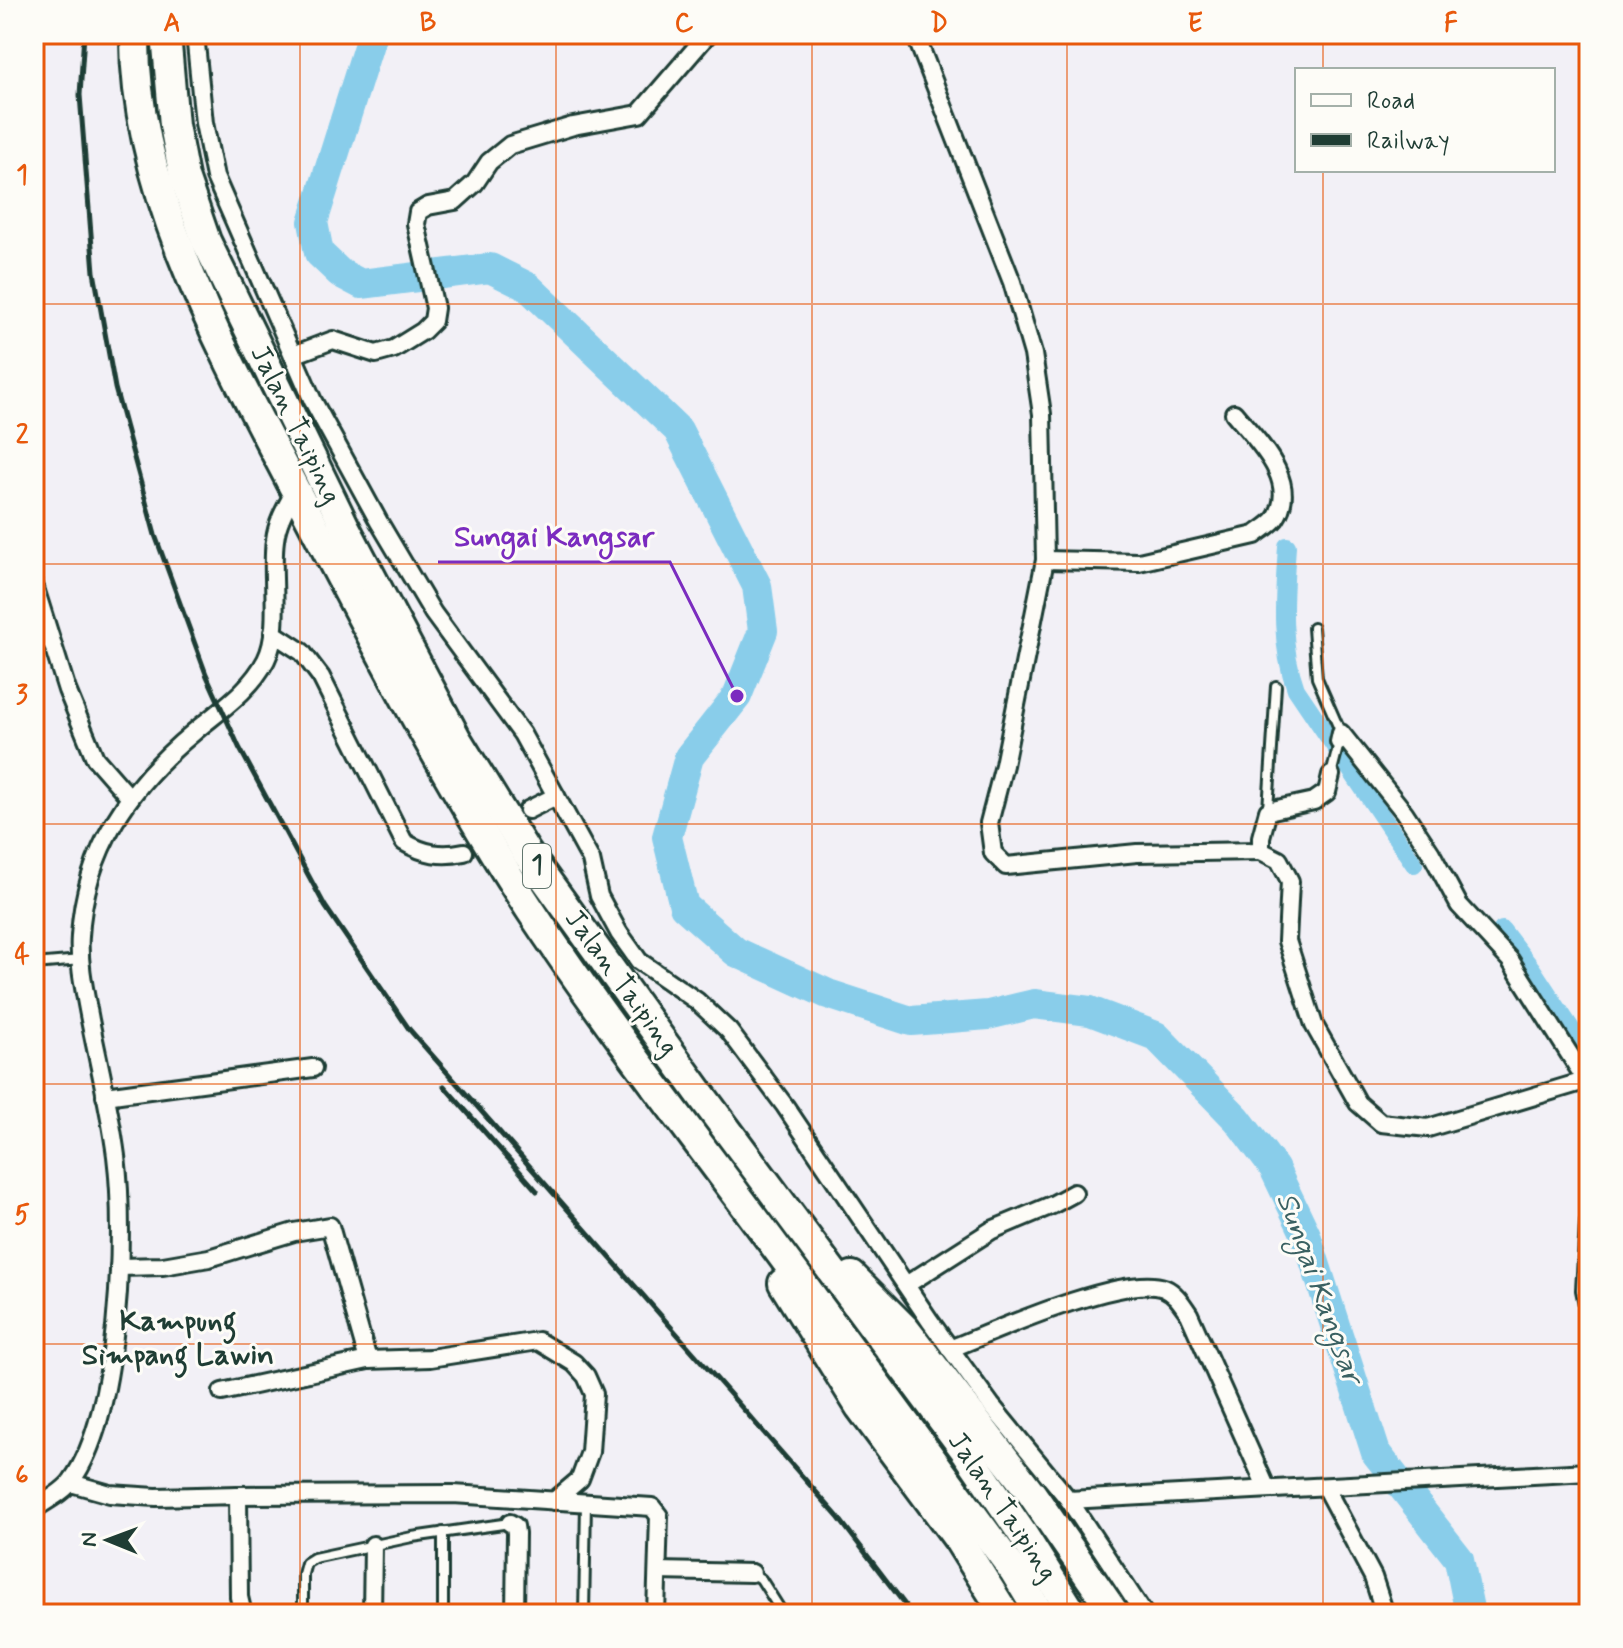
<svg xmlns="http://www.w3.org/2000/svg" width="1623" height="1648" font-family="Mynerve,sans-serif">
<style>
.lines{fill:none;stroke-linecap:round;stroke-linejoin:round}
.canal{stroke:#89cdea;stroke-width:18}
.river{stroke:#89cdea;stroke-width:30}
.lane-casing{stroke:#1f3d34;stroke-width:14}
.street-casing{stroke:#1f3d34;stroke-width:22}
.highway-casing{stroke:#1f3d34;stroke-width:34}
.lane{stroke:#fdfcf7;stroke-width:8}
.street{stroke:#fdfcf7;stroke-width:16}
.highway{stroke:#fdfcf7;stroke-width:28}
.rail{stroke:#1f3d34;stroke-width:5}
.grid{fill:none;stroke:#e8590c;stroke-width:2;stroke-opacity:0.55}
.labels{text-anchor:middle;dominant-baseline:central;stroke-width:6;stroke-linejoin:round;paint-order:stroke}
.shield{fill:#fdfcf7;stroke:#62766e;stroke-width:2}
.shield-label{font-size:26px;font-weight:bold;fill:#1f3d34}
.street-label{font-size:28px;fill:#1f3d34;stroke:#fdfcf7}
.water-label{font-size:30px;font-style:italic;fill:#3a6162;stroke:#fdfcf7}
.neighbourhood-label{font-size:30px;font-weight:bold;fill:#1f3d34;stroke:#fdfcf7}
.leader{fill:none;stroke:#7b2cbf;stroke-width:3}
.callout-dot{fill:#7b2cbf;stroke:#fdfcf7;stroke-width:3}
.callout-label{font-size:30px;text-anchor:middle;font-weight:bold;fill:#7b2cbf;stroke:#fdfcf7;stroke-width:6;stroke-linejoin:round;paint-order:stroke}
.neatline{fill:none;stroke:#e8590c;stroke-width:3}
.grid-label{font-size:26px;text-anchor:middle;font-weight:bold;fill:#e8590c}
</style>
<rect width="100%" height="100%" fill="#f2f0f6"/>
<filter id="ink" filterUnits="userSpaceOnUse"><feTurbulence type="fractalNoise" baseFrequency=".0125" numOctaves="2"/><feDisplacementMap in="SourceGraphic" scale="16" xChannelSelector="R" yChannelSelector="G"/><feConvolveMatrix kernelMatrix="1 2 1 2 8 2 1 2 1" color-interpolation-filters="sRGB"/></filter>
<g filter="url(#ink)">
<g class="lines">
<g class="canal">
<path d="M1287,546C1284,595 1279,642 1296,689L1414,864"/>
<path d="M1502,930L1532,969L1589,1056"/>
</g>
<path class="river" d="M372,34L313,222L319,253L340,273L361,284L490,268L528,287L678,430L757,586L763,631L737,696L689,757L667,837L684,906L736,952L828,994L911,1021L988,1015L1034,1004L1090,1011L1156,1036L1237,1119L1274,1168L1306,1235L1376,1453L1459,1559L1470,1614"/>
<g class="lane-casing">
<g id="lane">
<path d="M1313,628L1317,678L1341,733"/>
<path d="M34,648L51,640"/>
<path d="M1331,775L1339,743"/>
<path d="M1268,810L1276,686"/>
<path d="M34,964L81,960"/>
<path d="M443,1532V1614"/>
<path d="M752,1573L761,1579L783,1614"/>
<path d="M303,1614V1574L306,1563L314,1558L412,1537L510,1523"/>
<path d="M584,1614L586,1503"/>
</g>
</g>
<g class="street-casing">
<g id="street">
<path d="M195,34L204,123L215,177L313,401L379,522L433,613L522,734L591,860L599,896L619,933L639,961L697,1001L729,1031L785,1106L930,1321L991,1405L1069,1500L1144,1614"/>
<path d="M915,34L1012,282L1033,354L1042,414L1045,560L1004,765L989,823L993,853L1006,866L1137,853L1261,851"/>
<path d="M293,355L333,340L376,354L394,349L423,331L433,321L435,308L416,224L418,212L428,206L455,201L475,183L489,162L510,145L573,126L639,114L708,34"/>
<path d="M1045,560L1139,562L1255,535C1261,530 1270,525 1275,519C1301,481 1256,440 1234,413"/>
<path d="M34,585L67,690L95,758L130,798"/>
<path d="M273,633L302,652L321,677L404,842C424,854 442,857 464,852"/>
<path d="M1339,742L1341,733L1404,812L1431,853L1459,905L1510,960L1589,1085"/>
<path d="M1331,775L1327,792L1314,801L1268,811L1261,837V851L1279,860L1290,881L1287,941L1314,1025L1358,1103L1381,1123L1428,1128L1588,1080"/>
<path d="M528,810L556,796"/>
<path d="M105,1096L313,1068"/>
<path d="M1589,1223L1585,1290L1589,1309"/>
<path d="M119,1267L163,1266L209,1258L294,1232L330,1226L368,1360L430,1358L538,1341L574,1363L586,1376L594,1394L590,1452L580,1479L554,1501"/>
<path d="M906,1285L992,1230L1052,1205L1074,1193"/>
<path d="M950,1349C992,1332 1124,1273 1164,1288C1176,1293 1182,1304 1189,1314L1267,1489"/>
<path d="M222,1392L368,1360"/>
<path d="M71,1483L110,1494L156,1497L238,1495L239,1597L243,1614"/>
<path d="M1325,1487L1373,1577L1385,1614"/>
<path d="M238,1495L453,1494L652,1507L659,1516L656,1614"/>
<path d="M1069,1500L1589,1472"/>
<path d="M34,1509C46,1501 64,1492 72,1480C119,1416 126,1234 116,1156C110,1110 99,1065 90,1020C85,993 78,963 80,936C85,849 130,785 194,732C220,710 250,691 266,660C282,628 270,576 275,540C277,522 286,507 295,491"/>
<path d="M510,1523L515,1526L516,1533L515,1614"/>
<path d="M658,1571L752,1573"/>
<path d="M372,1614L373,1545"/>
</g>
</g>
<g class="highway-casing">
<g id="highway">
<path d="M135,34C133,186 221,348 290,480C366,626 441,773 531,911C595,1008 667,1101 737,1195C830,1320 922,1446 1014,1571L1040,1614"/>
<path d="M166,34L174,125L184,177L206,241L345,527L456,738L526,852L704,1099L967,1453L1022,1533L1073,1614"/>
<path d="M852,1276L905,1329L1032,1494L1115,1614"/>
<path d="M783,1283L860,1407L958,1539L1005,1614"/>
</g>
</g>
<use href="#lane" class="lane"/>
<use href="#street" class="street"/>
<use href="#highway" class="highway"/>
<g class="rail">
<path d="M84,34L80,95L94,272L115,388L155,535L206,674L239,747L325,906L409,1029L838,1517L912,1614"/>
<path d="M444,1086L537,1191"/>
</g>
</g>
</g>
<path class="grid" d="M300,34V1614M556,34V1614M812,34V1614M1067,34V1614M1323,34V70M1323,170V1614M34,304H1589M34,564H1589M34,824H1589M34,1084H1589M34,1344H1589"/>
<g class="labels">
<rect class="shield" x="523" y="844" width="28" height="44" rx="6"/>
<g class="shield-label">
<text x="537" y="866">1</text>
</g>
<g class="street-label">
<text transform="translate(295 425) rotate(64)">Jalan Taiping</text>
<text transform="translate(621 983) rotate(54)">Jalan Taiping</text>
<text transform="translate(1002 1507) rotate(56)">Jalan Taiping</text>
</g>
<g class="water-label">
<text transform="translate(1319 1288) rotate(70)">Sungai Kangsar</text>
</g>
<g class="neighbourhood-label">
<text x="178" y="1321">Kampung<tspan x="178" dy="34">Simpang Lawin</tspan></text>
</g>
</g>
<path class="leader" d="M737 696L670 562H438"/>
<circle class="callout-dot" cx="737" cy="696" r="8"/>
<g class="callout-label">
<text x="554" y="546">Sungai Kangsar</text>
</g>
<rect width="1623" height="1648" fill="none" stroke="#fdfcf7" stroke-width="88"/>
<rect x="1295" y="68" width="260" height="104" fill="#fdfcf7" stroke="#a4b0a9" stroke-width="2"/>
<rect x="1311" y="94" width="40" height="12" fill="#fdfcf7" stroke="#a4b0a9" stroke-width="2"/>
<text x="1367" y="108" font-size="24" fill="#1f3d34">Road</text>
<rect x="1311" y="134" width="40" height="12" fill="#1f3d34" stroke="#a4b0a9" stroke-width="2"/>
<text x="1367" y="148" font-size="24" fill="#1f3d34">Railway</text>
<g transform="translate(108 1540) rotate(271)" stroke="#fdfcf7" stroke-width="6" paint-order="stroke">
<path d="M0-6L14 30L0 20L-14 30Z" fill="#1f3d34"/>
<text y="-12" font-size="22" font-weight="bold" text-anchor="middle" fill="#1f3d34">N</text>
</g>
<rect x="44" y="44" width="1535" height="1560" class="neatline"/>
<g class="grid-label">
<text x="172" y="31">A</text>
<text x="428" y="31">B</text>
<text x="684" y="31">C</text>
<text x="939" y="31">D</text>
<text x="1195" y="31">E</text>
<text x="1451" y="31">F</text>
<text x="22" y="183">1</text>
<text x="22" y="443">2</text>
<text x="22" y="703">3</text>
<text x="22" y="963">4</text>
<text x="22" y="1223">5</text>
<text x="22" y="1483">6</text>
</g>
</svg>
